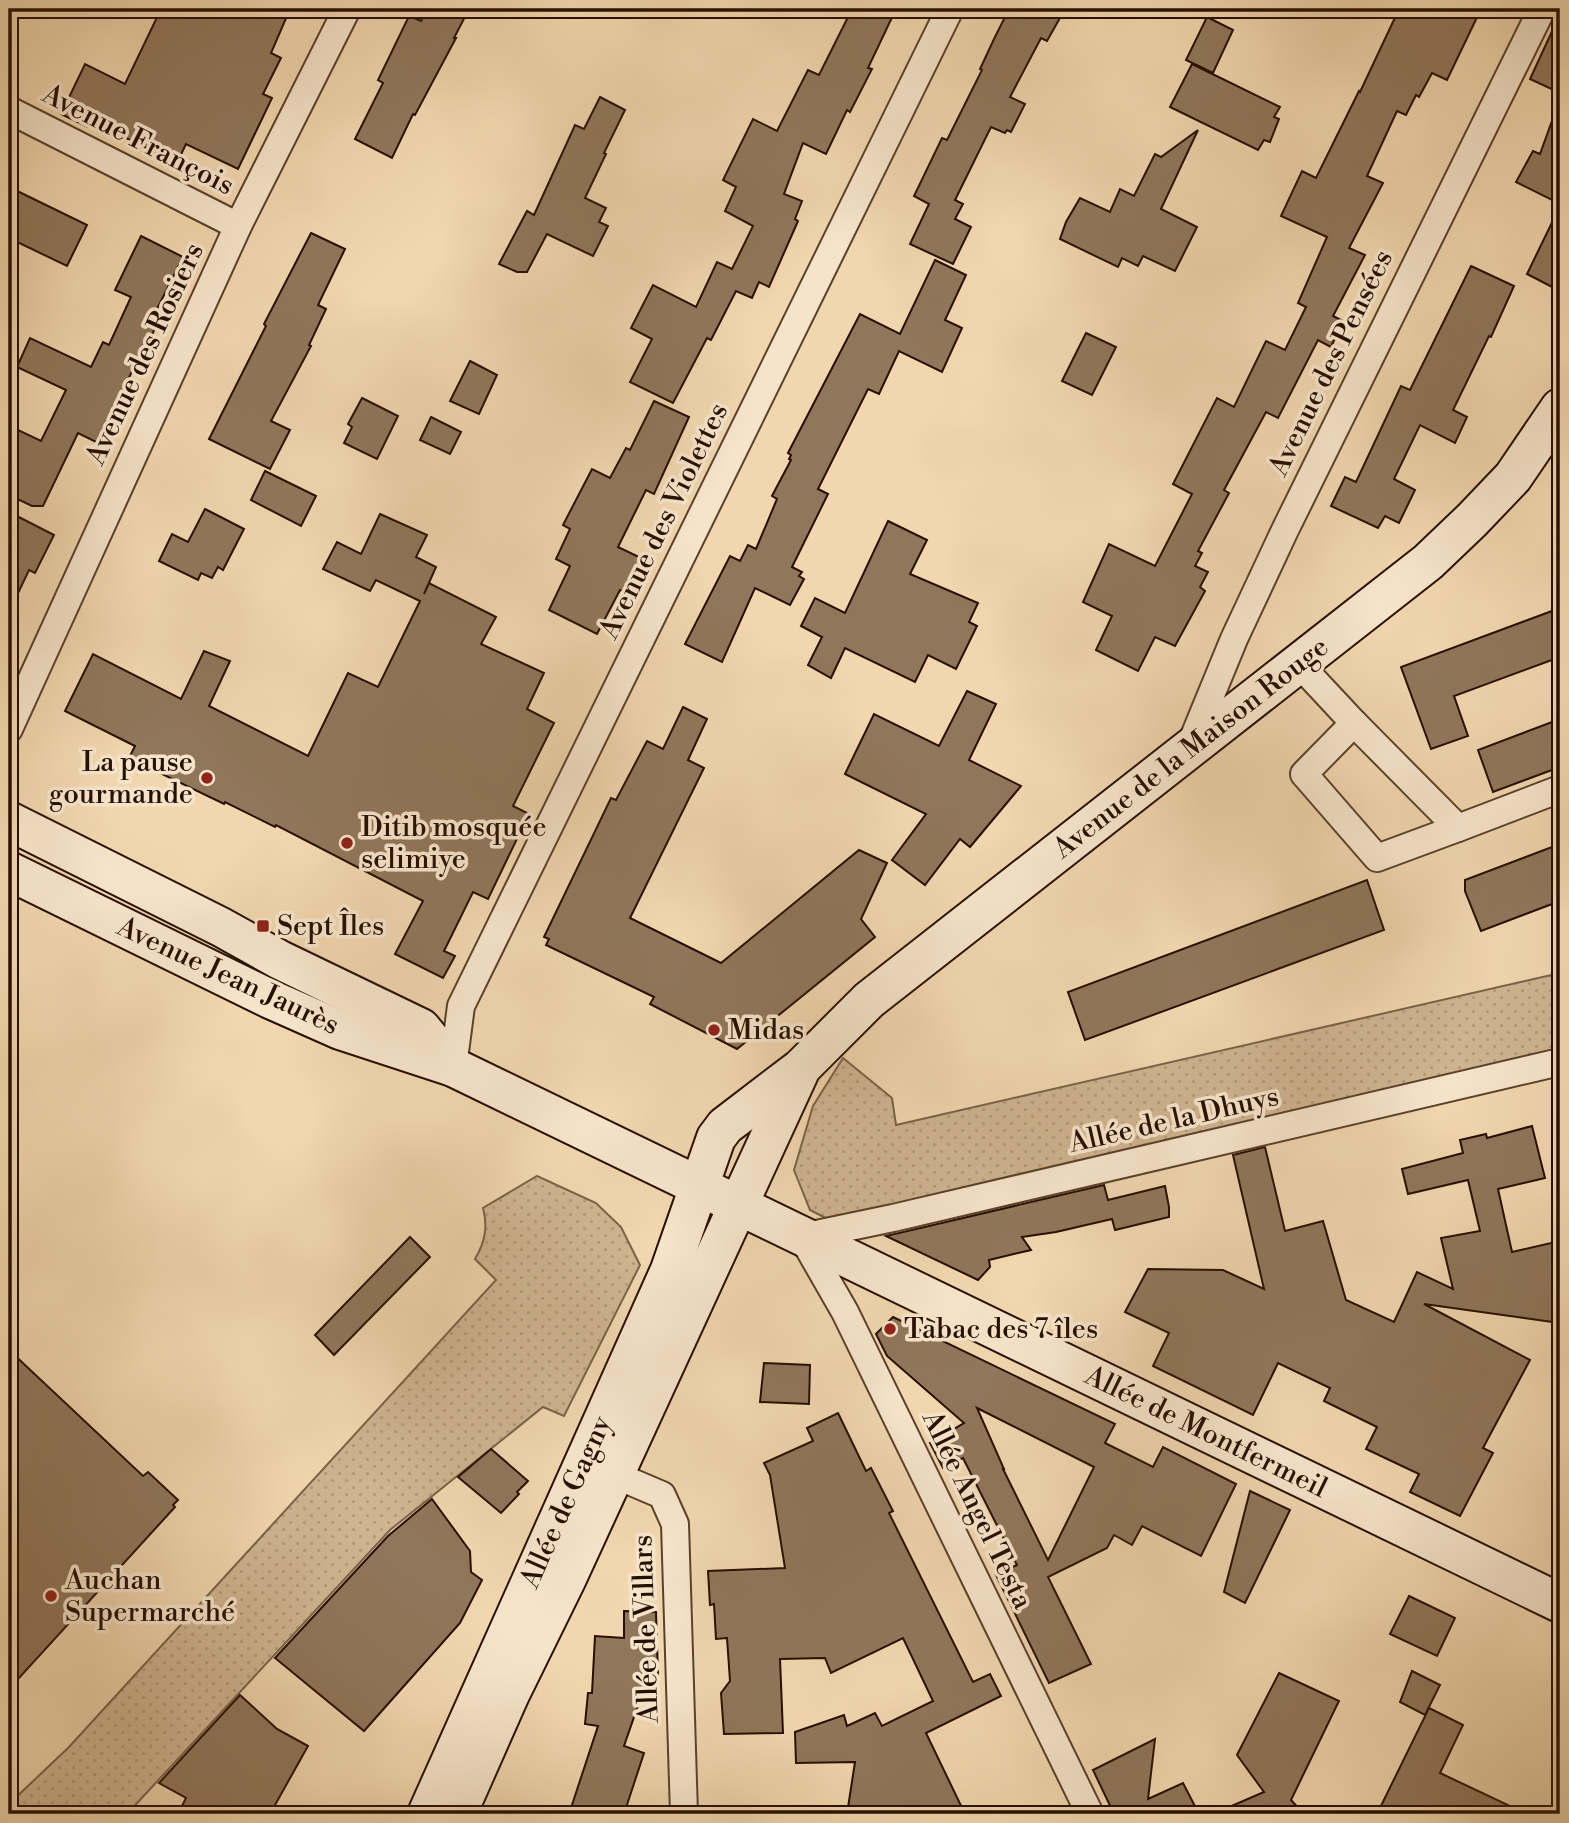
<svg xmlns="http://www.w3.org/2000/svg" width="1569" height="1823" font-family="'Libre Bodoni',serif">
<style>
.grass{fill:url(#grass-dots);stroke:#7b6248;stroke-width:2}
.building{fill:#90765a;stroke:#270f00;stroke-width:2;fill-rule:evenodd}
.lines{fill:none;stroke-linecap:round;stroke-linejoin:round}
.minor-casing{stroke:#5a412c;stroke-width:30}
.secondary-casing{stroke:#270f00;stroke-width:42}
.minor{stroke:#f6e4ca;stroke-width:26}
.secondary{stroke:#f6e4ca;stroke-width:38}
.poi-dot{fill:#8f2418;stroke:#f6e4ca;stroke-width:2.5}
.labels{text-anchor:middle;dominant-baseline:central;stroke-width:7;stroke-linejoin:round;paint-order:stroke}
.street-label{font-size:28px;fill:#270f00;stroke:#f6e4ca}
.poi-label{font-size:28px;fill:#270f00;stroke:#f6e4ca;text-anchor:start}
</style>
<defs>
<pattern id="grass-dots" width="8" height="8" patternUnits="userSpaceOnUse" patternTransform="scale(1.75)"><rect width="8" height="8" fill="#cfb490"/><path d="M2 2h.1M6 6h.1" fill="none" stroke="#b29a7a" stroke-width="1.8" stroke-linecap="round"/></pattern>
</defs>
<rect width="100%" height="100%" fill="#f1d6ae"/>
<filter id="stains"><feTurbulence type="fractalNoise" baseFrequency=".00286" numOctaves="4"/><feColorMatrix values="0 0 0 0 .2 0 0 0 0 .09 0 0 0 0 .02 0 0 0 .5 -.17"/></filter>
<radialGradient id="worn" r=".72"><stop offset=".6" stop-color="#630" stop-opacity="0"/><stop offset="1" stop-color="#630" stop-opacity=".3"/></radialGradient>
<g class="grass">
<path d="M1560,973V1062L845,1228L810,1210L794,1170L813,1106L843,1058L892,1098L896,1125Z"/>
<path d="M537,1176L596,1203L621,1227L640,1265L564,1416L543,1407L390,1530L127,1814H9V1804L69,1747L496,1280L475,1259C485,1242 488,1227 483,1208Z"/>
</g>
<g class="building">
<path d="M161,9H290L271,53L281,58L263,94L272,98L238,169L186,144L177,163L91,121L88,127L61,114L85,64L125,84Z"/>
<path d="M426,9H469L454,38H456L415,115L413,114L392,158L355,139L383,83L378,80L409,16L421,21Z"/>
<path d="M852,9H896L868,68L872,69L850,112L847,110L826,154L803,143L784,194L802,201L795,219L798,221L769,287L759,282L752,298L736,291L711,340L707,338L673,403L630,382L652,339L631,328L653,285L696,307L717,262L732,269L753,226L725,211L736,187L723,180L753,119L777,131L808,70L819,75Z"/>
<path d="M1009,9H1065L1047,41L1041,38L1010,97L1025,104L1011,132L1007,130L1005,133L991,127L955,200L963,204L955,219L971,227L953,264L910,244L929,204L914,196L942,138L947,140L982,70L980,69L994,39Z"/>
<path d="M1399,9H1481L1447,80L1432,73L1419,97L1416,95L1406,115L1397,111L1367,176L1383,183L1349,248L1365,255L1333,316L1343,321L1331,347L1318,340L1278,418L1266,412L1224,490L1229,493L1198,551L1202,553L1195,566L1208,572L1200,587L1205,591L1175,646L1155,637L1138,671L1096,650L1112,616L1083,602L1109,544L1155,566L1192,494L1173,484L1217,398L1234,407L1266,341L1285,350L1306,307L1298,303L1327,237L1281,216L1302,171L1316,178L1359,91L1360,92Z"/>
<path d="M1560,14V93L1530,79Z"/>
<path d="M1207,17L1233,30L1213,73L1186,60Z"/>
<path d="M1192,64L1280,107L1274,117L1279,119L1270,142L1264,140L1258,150L1170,107Z"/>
<path d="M600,97L625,110L604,153L606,154L585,198L606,208L599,222L608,226L593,256L547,234L527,272H517L499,264L527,211L534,215L575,125L584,129Z"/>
<path d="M1557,107L1560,108V204L1516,182L1533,151L1540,154Z"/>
<path d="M1198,130L1161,209L1197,227L1175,271L1143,256L1138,266L1122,258L1118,267L1060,239L1066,222L1080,198L1110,212L1120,189L1134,196L1155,154L1161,157Z"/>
<path d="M9,187L87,225L67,266L9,238Z"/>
<path d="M1560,206V291L1527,274Z"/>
<path d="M311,233L345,249L318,305L326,309L309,345L311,346L271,421L290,430L270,469L209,439L266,326L264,324Z"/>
<path d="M141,236L183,257L157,309L163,312L146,347L144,346L98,443L78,433L43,506H32L9,495V444L16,429L41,441L66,390L17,367L30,338L91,367L103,342L109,345L131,297L115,290Z"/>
<path d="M935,260L966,275L945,320L962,328L942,372L899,351L879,394L868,389L818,489L828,494L792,567L802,572L799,576L804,579L790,605L755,588L722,662L685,644L730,556L740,561L748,545L756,549L777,499L772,496L791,460L789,459L791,455L788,453L860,314L900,334Z"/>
<path d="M1471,266L1514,286L1491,337L1489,336L1453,410L1467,417L1455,443L1420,425L1394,479L1415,490L1399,523L1385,516L1378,528L1331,506L1345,477L1356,482L1401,386L1410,390Z"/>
<path d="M1086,333L1116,347L1092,395L1062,381Z"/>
<path d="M470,361L497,375L479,414L450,401Z"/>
<path d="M362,398L398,416L377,459L344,443L352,427L348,424Z"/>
<path d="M654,401L689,417L654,494L646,490L618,547L641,558L625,592L620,590L597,634L549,610L570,566L556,559L570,529L563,525L592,469L610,478L626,448L630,450Z"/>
<path d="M431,417L461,432L450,454L420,440Z"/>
<path d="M265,471L316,496L301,526L251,500Z"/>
<path d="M205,509L244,529L223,570L218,567L212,578L201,573L198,580L159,561L172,534L188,542Z"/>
<path d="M9,512L54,535L35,573L29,570L9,612Z"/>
<path d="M380,514L427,535L416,557L436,567L424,594L429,583L496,617L481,644L544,673L527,709L554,723L513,806L529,814L488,899L473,892L444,951L455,956L443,978L395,954L423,901L276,825L275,827L225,802L224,804L129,758L135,746L65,711L93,654L181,699L204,651L230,661L209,706L308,756L348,673L378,687L420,601L376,580L370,591L323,569L337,542L361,554Z"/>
<path d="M888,521L927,540L910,574L978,603L969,622L977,626L956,669L928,655L915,682L845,648L831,678L808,665L822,637L801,626L815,598L845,613Z"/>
<path d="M1560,608V657L1454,696L1468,736L1431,749L1401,667Z"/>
<path d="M967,691L996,704L969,760L1021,786L970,847L960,839L925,885L892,860L926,814L845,774L874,714L939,746Z"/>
<path d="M683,707L707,719L688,760L704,768L630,918L721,963L859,850L887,863L861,919L875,937L737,1049L650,1004L654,997L546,945L549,939L544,937L611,798L616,800L647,741L663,749Z"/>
<path d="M1560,719V767L1493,792L1478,750Z"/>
<path d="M1560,844V901L1481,931L1465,891V880Z"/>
<path d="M1367,880L1384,930L1085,1040L1068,992Z"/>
<path d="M1532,1126L1545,1178L1498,1189L1512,1252L1560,1241V1323L1424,1304L1530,1360L1483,1448L1493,1453L1460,1516L1410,1492L1419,1474L1366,1449L1377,1427L1324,1401L1330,1388L1278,1363L1253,1415L1153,1366L1169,1333L1125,1312L1148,1269L1223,1270L1264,1289L1233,1155L1265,1147L1285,1231L1323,1221L1346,1300L1394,1322L1417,1272L1453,1289L1441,1238L1480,1231L1468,1180L1408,1194L1402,1169L1463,1153L1460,1140L1486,1134L1487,1138Z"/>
<path d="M1104,1185L1108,1200L1165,1186L1169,1207V1217L1115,1230L1112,1219L1056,1232L1022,1237L1031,1250L989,1260L990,1267L978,1280L886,1236Z"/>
<path d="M410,1237L430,1257L334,1355L315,1335Z"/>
<path d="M893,1317L1115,1424L1105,1443L1153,1467L1163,1447L1236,1484L1201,1556L1142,1526L1132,1545L1114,1535L1107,1548L1048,1577L1091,1664L1049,1683L996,1575L1017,1565L963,1458L943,1468L930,1443L964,1423L887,1356L876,1334ZM977,1408L1094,1467L1048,1560L1003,1469H1004Z"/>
<path d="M9,1350L143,1476L148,1472L178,1500L173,1505L175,1507L9,1689Z"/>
<path d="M764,1363L810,1365L809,1404L760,1402Z"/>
<path d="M838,1413L866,1471L871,1468L893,1511L889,1513L973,1682L990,1674L1001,1696L926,1733L965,1814H847L855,1762L796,1763L795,1732L844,1715L847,1726L875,1713L882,1726L933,1701L903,1638L831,1673L825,1658L780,1659L783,1733L724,1734L721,1693L730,1681L727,1638L716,1639L714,1604L710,1605L708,1571L785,1568L770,1475L764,1463L813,1441L807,1428Z"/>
<path d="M491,1449L528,1481L517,1492L519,1494L501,1513L458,1477Z"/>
<path d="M1250,1491L1290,1510L1245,1603L1224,1592Z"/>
<path d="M432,1499L470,1551L471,1572L482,1580L460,1623L364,1731L275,1658L388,1536Z"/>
<path d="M1409,1596L1455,1618L1437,1656L1390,1634Z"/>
<path d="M624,1611L656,1612L658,1675L649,1674L624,1746L644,1753L624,1814H569L598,1726L585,1724L588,1693H592L595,1636L624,1638Z"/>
<path d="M1412,1671L1440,1685L1425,1715L1400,1702Z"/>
<path d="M1279,1673L1339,1701L1291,1800L1304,1814H1213L1264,1792L1237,1755Z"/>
<path d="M240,1695L277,1729L308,1746L270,1814H178L186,1798L159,1783Z"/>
<path d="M1429,1708L1463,1725L1440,1773L1527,1814H1377Z"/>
<path d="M1155,1739L1148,1799L1183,1783L1199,1814H1114L1093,1770Z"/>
</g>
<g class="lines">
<g class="minor-casing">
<g id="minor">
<path d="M9,110L238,226"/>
<path d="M1298,663L1354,723L1458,828L1560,789"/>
<path d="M1354,723L1304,774L1377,858L1458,828"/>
<path d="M9,729L238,226L347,9"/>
<path d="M1190,746L1234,639L1285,530L1542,9"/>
<path d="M453,1067L461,1006L950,9"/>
<path d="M615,1475L662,1495L675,1524L684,1814"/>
<path d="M1090,1814L845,1312L802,1237L893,1218L1560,1062"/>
</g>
</g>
<g class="secondary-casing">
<g id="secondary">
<path d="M9,821L221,927L280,960L421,1028L453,1067"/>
<path d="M9,871L270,999L340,1030L453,1067L1560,1603"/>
<path d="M427,1814L670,1270L716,1138L725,1126L801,1068L869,1000L1428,562L1472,520L1513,477L1560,408"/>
<path d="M457,1814L510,1694L567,1578L799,1073"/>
</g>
</g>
<use href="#minor" class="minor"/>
<use href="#secondary" class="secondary"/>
</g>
<g class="poi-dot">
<circle cx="207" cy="778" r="7"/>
<circle cx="347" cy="843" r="7"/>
<rect x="256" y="919" width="14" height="14" rx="3.5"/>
<circle cx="714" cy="1030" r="7"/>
<circle cx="890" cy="1329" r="7"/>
<circle cx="51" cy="1596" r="7"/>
</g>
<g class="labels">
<g class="street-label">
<text transform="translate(138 140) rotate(27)">Avenue François</text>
<text transform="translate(145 354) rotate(-65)">Avenue des Rosiers</text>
<text transform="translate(1331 363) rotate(-64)">Avenue des Pensées</text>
<text transform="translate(664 521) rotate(-64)">Avenue des Violettes</text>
<text transform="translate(1191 748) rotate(-38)">Avenue de la Maison Rouge</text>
<text transform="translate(228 976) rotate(25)">Avenue Jean Jaurès</text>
<text transform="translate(1174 1120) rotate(-13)">Allée de la Dhuys</text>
<text transform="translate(1206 1432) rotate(26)">Allée de Montfermeil</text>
<text transform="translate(566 1502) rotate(-66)">Allée de Gagny</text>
<text transform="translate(977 1510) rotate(64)">Allée Angel Testa</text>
<text transform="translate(646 1629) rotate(-92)">Allée de Villars</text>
</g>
<g class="poi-label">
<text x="193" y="762" text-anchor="end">La pause<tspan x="193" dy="32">gourmande</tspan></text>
<text x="361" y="827">Ditib mosquée<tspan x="361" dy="32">selimiye</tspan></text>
<text x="277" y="926">Sept Îles</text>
<text x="728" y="1030">Midas</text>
<text x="904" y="1329">Tabac des 7 îles</text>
<text x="65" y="1580">Auchan<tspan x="65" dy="32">Supermarché</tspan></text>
</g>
</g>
<rect width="1569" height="1823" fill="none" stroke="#f1d6ae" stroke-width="35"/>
<rect x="10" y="10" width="1548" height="1802" fill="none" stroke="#270f00" stroke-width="3.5"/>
<rect x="18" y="18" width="1534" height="1788" fill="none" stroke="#270f00" stroke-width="2"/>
<rect width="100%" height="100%" filter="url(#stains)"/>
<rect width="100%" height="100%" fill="url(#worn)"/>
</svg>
